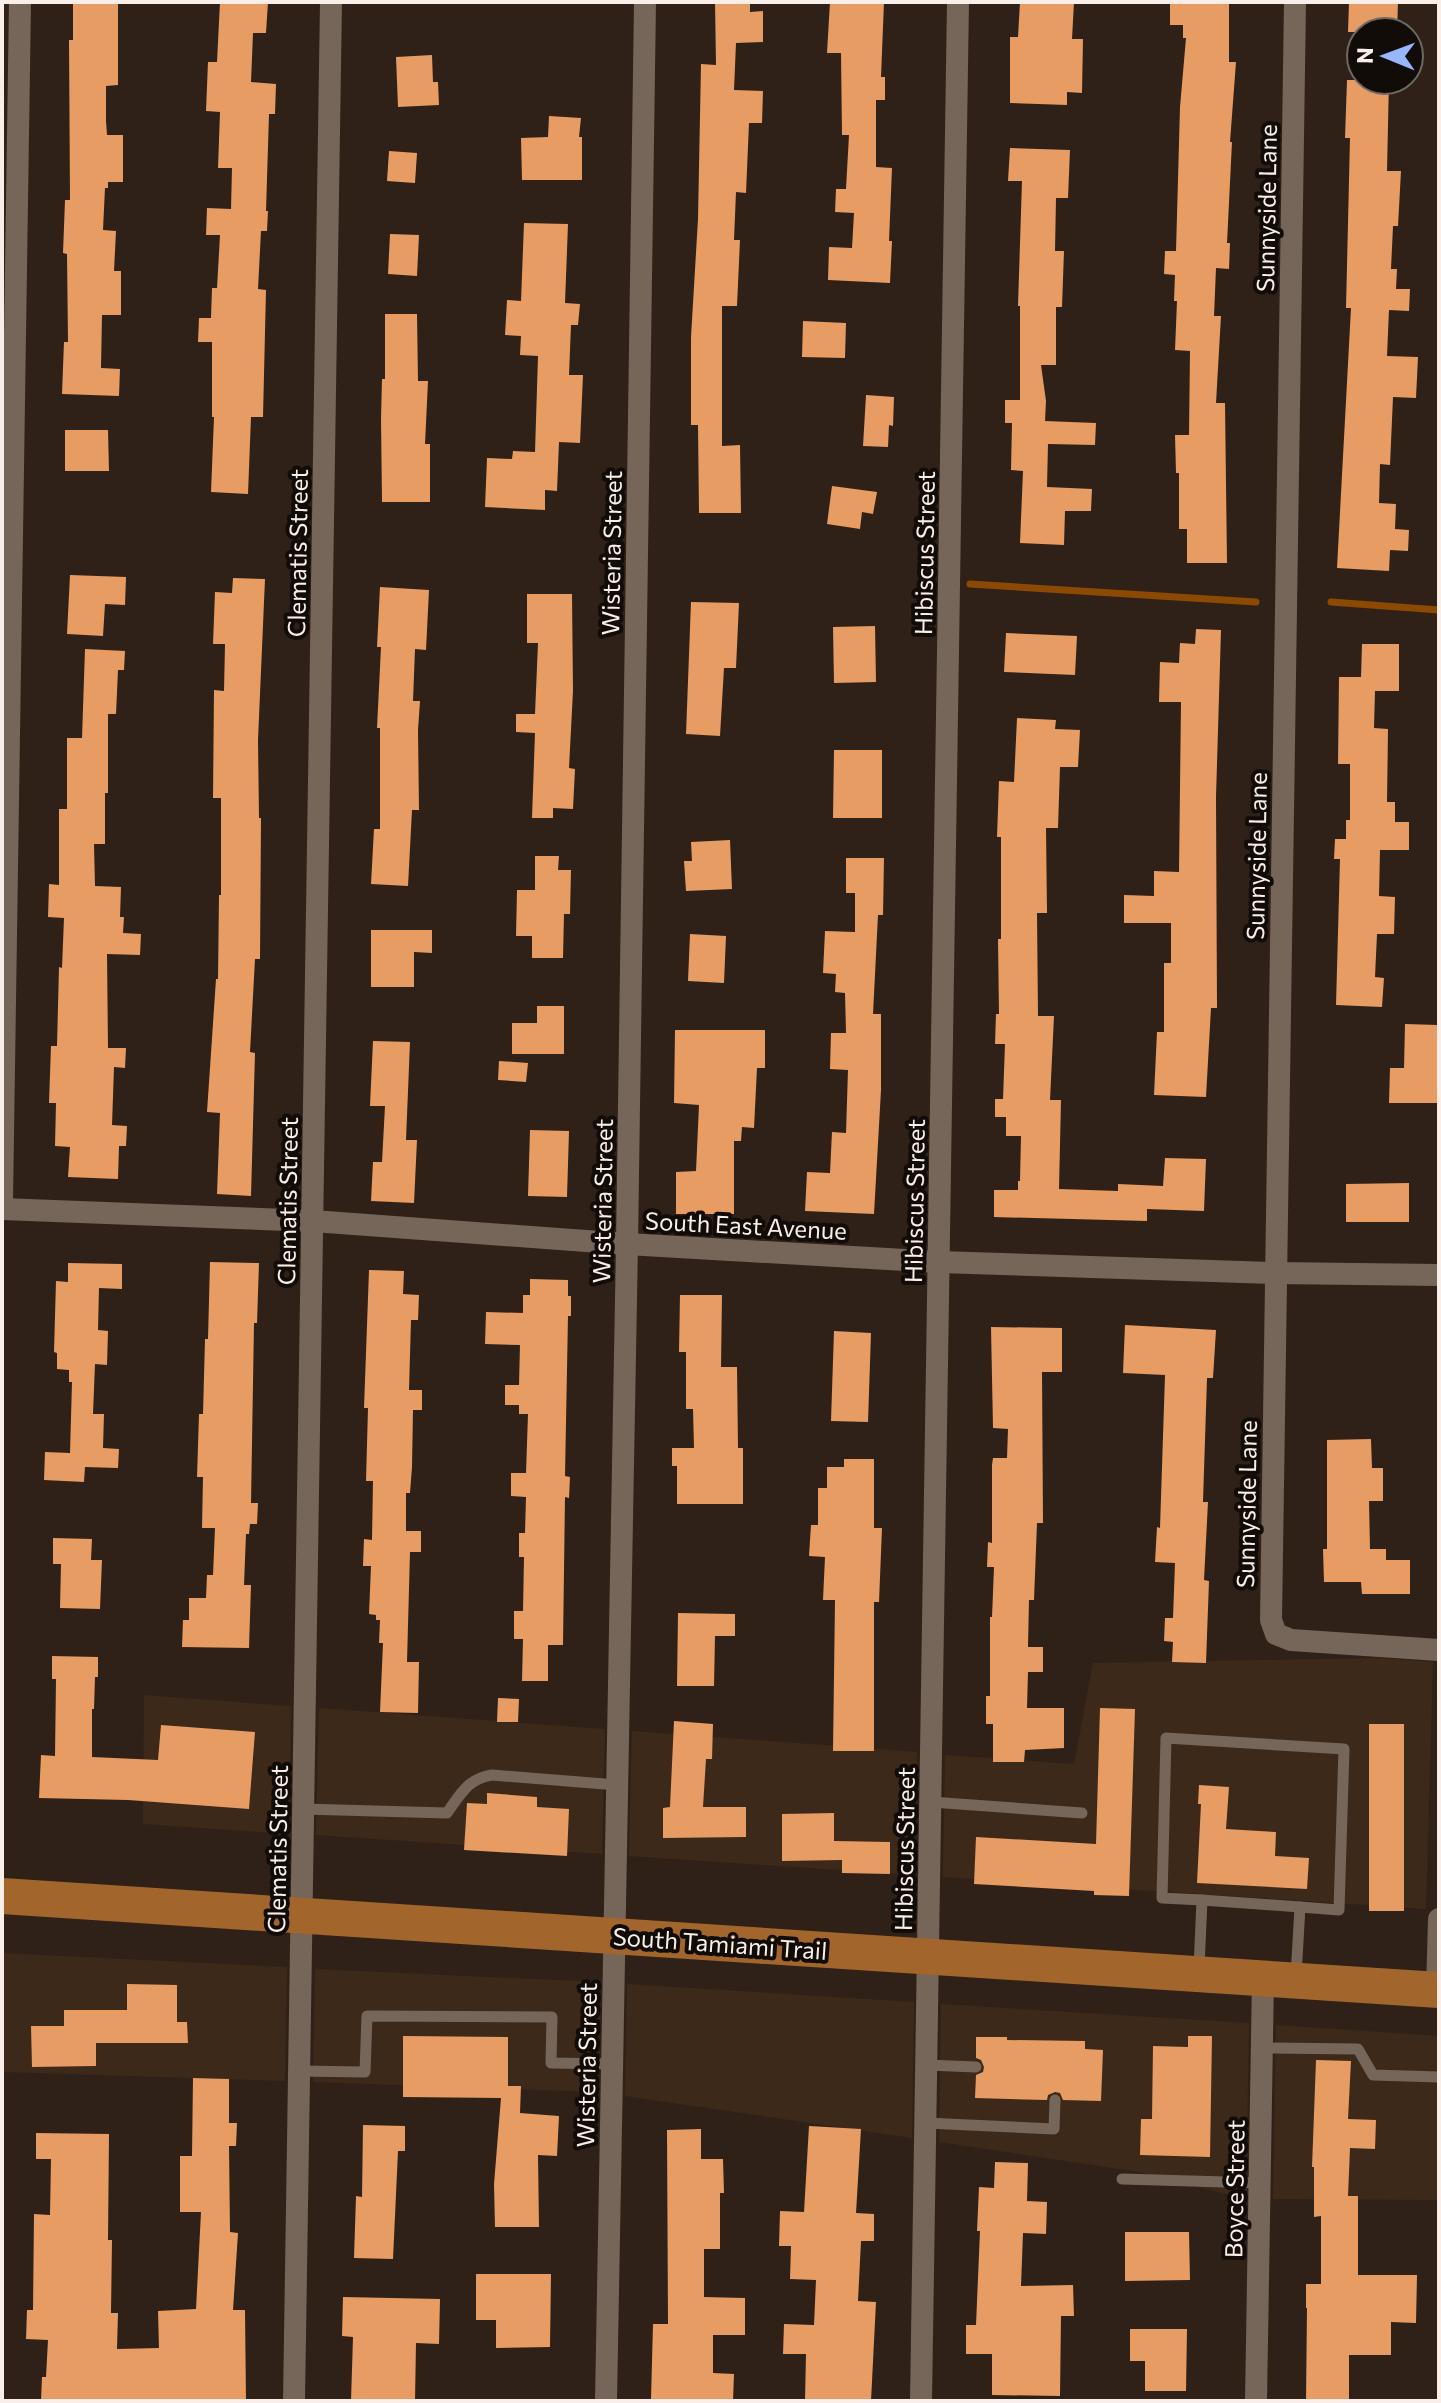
<svg xmlns="http://www.w3.org/2000/svg" width="1441" height="2403" font-family="Commissioner,sans-serif">
<style>
.built{fill:#3d291a}
.lines{fill:none;stroke-linecap:round;stroke-linejoin:round}
.stream{stroke:#8c4903;stroke-width:7}
.building{fill:#e79c64}
.service{stroke:#766559;stroke-width:11}
.minor{stroke:#766559;stroke-width:22}
.primary{stroke:#a2662d;stroke-width:36}
.labels{text-anchor:middle;dominant-baseline:central;stroke-width:8;stroke-linejoin:round;paint-order:stroke}
.street-label{font-size:24px;fill:#f9efe8;stroke:#120c08}
</style>
<rect width="100%" height="100%" fill="#2f2117"/>
<g class="built">
<path d="M1379,1658L1433,1662L1426,1909L943,1877L945,1755L1074,1764L1093,1663Z"/>
<path d="M144,1695L291,1706L289,1834L143,1824Z"/>
<path d="M319,1708L605,1729L602,1854L316,1835Z"/>
<path d="M632,1731L917,1752L916,1875L629,1856Z"/>
<path d="M2,1953L287,1967L285,2081L2,2072Z"/>
<path d="M315,1969L600,1982L598,2092L313,2082Z"/>
<path d="M627,1984L914,2002L912,2138L625,2096Z"/>
<path d="M941,2004L1249,2023L1246,2199L1139,2172L939,2142Z"/>
<path d="M1276,2025L1439,2036V2200L1273,2199Z"/>
</g>
<g class="lines">
<g class="stream">
<path d="M970,584L1256,602"/>
<path d="M1331,602L1439,610"/>
</g>
</g>
<g class="building">
<path d="M73,2H118V85L106,86V121L107,135H123V182H108V188H105L103,230L116,231L114,271H121V315H102L101,368L120,369L119,396L62,394L64,342H68L67,254L63,253L65,200H70L69,40H73Z"/>
<path d="M220,2H268L266,33H253L251,82L276,84L275,114H269L266,211H268L267,231H261L258,289L266,290L263,417H251L248,494L211,492L214,417H212V342H198L199,318H211L212,288H217L220,235H206L207,208L231,209L232,168H218L220,112L206,111L208,62H217Z"/>
<path d="M715,2H750V12L763,11V42L736,43L734,90L763,91L762,123H749L746,193L736,192L734,240H740L737,306H722V446L740,445L741,513H699L698,425H691V337L698,219L701,64L716,65Z"/>
<path d="M830,2H884L881,77H885V100H876V167L892,168L889,241H892L890,283L828,280L829,247L852,248L854,213L835,212L836,189H846L849,135H842L841,53H827Z"/>
<path d="M1020,2H1074L1072,39H1083L1082,93L1067,92V105L1010,103V37H1018Z"/>
<path d="M1170,2H1229V62H1236L1230,142H1232L1227,243H1230L1229,269L1216,268L1214,316H1221L1216,403H1225L1227,563H1187V529H1179V473H1176L1175,435H1189L1190,351L1175,350L1177,301H1174L1175,275L1164,274L1165,251H1176L1180,107L1186,38H1183V25H1170Z"/>
<path d="M1349,2H1398L1397,32H1348Z"/>
<path d="M432,55L433,82H438L439,105L398,107L396,57Z"/>
<path d="M1347,80H1389L1387,171H1401L1398,226H1393L1391,269H1397L1396,289H1410L1409,311L1389,310L1387,356L1418,357L1416,398L1393,397L1390,465L1380,464L1379,503L1396,504L1395,529L1409,530L1408,551L1390,550L1389,571L1337,568L1351,308H1346L1350,138H1345Z"/>
<path d="M549,116L581,118L579,137H582V180H522L521,138L548,137Z"/>
<path d="M1010,148L1070,150L1068,198H1056L1055,251H1064L1062,307H1056V365H1041L1046,401L1045,421L1096,423L1095,445L1048,444L1047,487L1092,489L1091,511H1065L1064,545L1020,543L1023,471L1011,470L1012,423H1005V400H1020V306H1018L1022,181H1008Z"/>
<path d="M389,151L417,153L415,183L387,181Z"/>
<path d="M524,223L568,224L565,303L580,304L578,325H571L569,375H583L580,443L559,442L557,491L545,490V510L485,507L487,458L512,459L513,451L535,452L538,356L520,355L521,336L505,335L507,300L521,301Z"/>
<path d="M390,234L419,235L417,276L388,274Z"/>
<path d="M385,314H417L418,381H428L425,444H430V502H382L381,419L382,379H385Z"/>
<path d="M803,321L846,323L845,358L802,357Z"/>
<path d="M866,395L894,397L893,426L889,425L888,447L863,446Z"/>
<path d="M65,430H108L109,471H65Z"/>
<path d="M832,486L877,492L873,514L862,512L860,529L827,524Z"/>
<path d="M70,575L126,577L125,605L105,604L103,636L67,634Z"/>
<path d="M233,578L265,579L258,740L259,818H261L260,959H255L250,1052L255,1053L251,1196L217,1194L220,1113L207,1112L216,979H218L219,895H221V798H213L214,690L224,691L225,644H213L215,592L232,593Z"/>
<path d="M380,587L429,590L426,650L415,649L413,701H420L418,730L419,810H412L408,886L371,884L374,829H380V728H377L381,647H377Z"/>
<path d="M527,594H572L573,691L569,768L575,769L573,809L553,808V818H532L535,733L516,732V714H535L538,643H527Z"/>
<path d="M691,602L739,603L736,668H724L720,736L686,734Z"/>
<path d="M875,626L876,682L834,683L833,627Z"/>
<path d="M1196,629L1221,630L1216,797L1217,1008H1211L1206,1097L1154,1095L1157,1032H1164V963H1171V923H1124V895L1154,896V871L1179,872L1181,702H1159L1160,662L1179,663L1180,643L1195,644Z"/>
<path d="M1006,633L1077,636L1075,675L1004,672Z"/>
<path d="M1362,644H1399V691H1375L1374,728L1388,729L1387,802H1395V822H1409V850H1380L1379,896L1395,897L1394,934H1377L1375,977L1384,978L1382,1007L1336,1005L1340,859H1334L1335,839H1346V820H1350V764H1338L1339,677H1361Z"/>
<path d="M85,649L125,651L124,670H118L116,714H108V793H105V844H94L95,886L121,887L120,917H124L123,933L141,934L140,955L107,954L108,1048H126L125,1068L114,1067L112,1125L127,1126L126,1146H119L118,1179L68,1177L70,1147L55,1146L56,1103H49L51,1046H57L59,967L62,968L64,918L48,917L49,884L59,885V809H67V738H82Z"/>
<path d="M1017,718L1056,720L1055,729L1080,730L1078,767H1060L1058,828H1046L1047,913H1037L1038,1016H1054L1050,1100H1061L1059,1189L1118,1191V1184L1163,1186L1165,1158L1206,1159L1204,1211L1147,1209V1221L994,1217V1190H1018V1181H1020L1021,1136H1006V1117H995V1099H1003L1005,1044H995L996,1014H999L998,939H1001V837H997L999,781L1014,782Z"/>
<path d="M834,750H882V818H833Z"/>
<path d="M730,840L732,889L686,891L684,861H692L691,842Z"/>
<path d="M535,856H559L558,870H571L570,914H564L563,958H532V936H516L517,890H535Z"/>
<path d="M846,858H884L883,915H878L873,1014H881V1090L874,1214L805,1211L807,1172L830,1173L832,1132L846,1133L848,1070L830,1069L831,1033H846L845,993L835,992L836,974L823,973L825,931L855,932V893H846Z"/>
<path d="M371,930H432V953L414,952V987H371Z"/>
<path d="M690,934L726,936L724,983L688,981Z"/>
<path d="M537,1006H564V1054H512V1023H537Z"/>
<path d="M1405,1024L1438,1025V1103H1389L1390,1068H1404Z"/>
<path d="M675,1030H765V1068H757L754,1128L742,1127L741,1141H734V1214H676V1172L696,1171L699,1105L674,1103Z"/>
<path d="M373,1041L410,1042L406,1140H417L414,1203L371,1201L373,1162H382L385,1106H370Z"/>
<path d="M499,1061L528,1063L526,1082L498,1080Z"/>
<path d="M530,1130L569,1131L567,1197L528,1196Z"/>
<path d="M1409,1183V1222H1346V1184Z"/>
<path d="M210,1262L259,1263L257,1323H254L251,1503H258L257,1524H250L249,1534H246L244,1585H251L249,1648L182,1647L183,1620H189V1598H206L207,1575H213L215,1528H202L203,1477H197L199,1414H203L205,1339H208Z"/>
<path d="M68,1263L122,1264V1289L99,1288L98,1330L108,1331L107,1365L95,1364L93,1414H104L103,1448L119,1449L118,1468L85,1467L84,1482L44,1480L45,1452L70,1453L72,1382H69V1370L57,1369V1353L54,1352L56,1281L68,1282Z"/>
<path d="M369,1270L404,1271L403,1294L419,1295L418,1320H411L409,1390H422V1410H413L412,1467L410,1493H406V1531H421V1552H410L407,1662H419L418,1713L380,1712L383,1643H379L380,1620H376V1615L369,1614L371,1566H363L364,1539L372,1540L373,1481H366L368,1408H364Z"/>
<path d="M530,1279L568,1280V1296H571V1316H568L565,1476L570,1477L569,1498L565,1497L563,1645H548V1681H522L523,1639H514V1611H523L524,1557H519V1533H525L526,1497L511,1496V1473H526L528,1414H519V1405H505V1385H519L520,1345L485,1344L486,1312L523,1313V1295H530Z"/>
<path d="M680,1295H722L721,1367H737L738,1448H743V1504H677V1466H672V1448H694L693,1409H686V1352H679Z"/>
<path d="M1125,1325L1216,1330L1213,1378H1207L1203,1502H1208L1204,1580L1209,1581L1206,1663L1172,1662L1173,1642L1164,1641L1165,1618H1173L1175,1563L1155,1562L1157,1527L1160,1528L1165,1375L1123,1373Z"/>
<path d="M991,1327L1062,1328V1372H1042L1043,1523H1037L1034,1600H1029L1028,1647H1043V1672H1028L1027,1708H1064V1748L1025,1750L1024,1762H993V1724H986V1696H990V1617H992L994,1567H987L988,1542L992,1543V1465L993,1458H1007L1008,1429L993,1428Z"/>
<path d="M834,1331L871,1333L868,1422L831,1421Z"/>
<path d="M1371,1439L1372,1468H1383V1501H1369L1370,1549H1386V1560H1410V1594H1362L1361,1582H1324L1323,1549H1327V1440Z"/>
<path d="M844,1459H874V1528H882L879,1602H874V1751H833L835,1600H823L825,1557L809,1556L811,1525H818V1488H827V1467H844Z"/>
<path d="M53,1538L92,1539L91,1560H102L100,1609L60,1608L61,1564H53Z"/>
<path d="M678,1613L735,1614V1636H715L714,1686H677Z"/>
<path d="M52,1656L98,1657V1677H95L94,1709H92V1757L158,1760L161,1725L255,1732L249,1809L128,1800L39,1798L41,1755L55,1756L56,1679H52Z"/>
<path d="M498,1698L519,1699L518,1722H497Z"/>
<path d="M1100,1708L1135,1709L1129,1896L1094,1895V1891L974,1884L976,1837L1096,1844Z"/>
<path d="M674,1721L713,1724L712,1759H706L703,1807H746V1837L663,1838V1808L670,1807Z"/>
<rect x="1369" y="1724" width="35" height="187"/>
<path d="M1199,1785L1229,1787L1226,1829L1276,1832L1275,1856L1309,1858L1307,1889L1197,1883L1201,1804H1198Z"/>
<path d="M487,1793L537,1797V1807L569,1809L567,1856L464,1850L467,1803L487,1804Z"/>
<path d="M834,1813V1841L890,1842V1874L842,1873V1860L782,1861V1814Z"/>
<path d="M127,1984L177,1985V2022H187L188,2043H96V2066L32,2067L31,2026H64V2010H127Z"/>
<path d="M403,2036L508,2037V2086H521L520,2113L559,2116L557,2156L538,2155L539,2227H495L494,2184L501,2098L403,2097Z"/>
<path d="M1188,2036H1212L1210,2157L1140,2155L1141,2119H1152L1153,2046L1188,2047Z"/>
<path d="M976,2037H1007V2040L1085,2041V2049L1103,2050L1101,2101L1063,2100L1060,2093L1055,2092L1048,2095L1047,2100L975,2098L976,2075L983,2072L984,2067L981,2060L976,2058Z"/>
<path d="M1316,2060L1351,2061L1348,2119L1376,2120L1375,2149L1350,2148L1348,2196H1358V2275H1417L1416,2323L1391,2322V2355H1349V2401H1306L1307,2308H1306V2284H1321V2216L1314,2217V2167H1312Z"/>
<path d="M193,2078L229,2079V2123H237L236,2146H229L230,2232L238,2233L233,2310H245L246,2401H41L42,2377H46L48,2340L26,2339L27,2310H33L34,2214L50,2215L51,2159H36V2133L109,2134L108,2240H112L111,2313H118L117,2349L159,2348L158,2311L196,2309L201,2212H180V2156H192Z"/>
<path d="M363,2125L405,2126V2151H398L393,2259L354,2258L356,2196L362,2197Z"/>
<path d="M809,2126L861,2129L856,2213L874,2214V2241H861L858,2301L876,2302L871,2401H805L806,2354H783L784,2324L814,2325L816,2280L790,2279L791,2246H779L780,2211L804,2212Z"/>
<path d="M701,2129V2159H723L724,2193H720V2249H704V2297L745,2298V2335H713V2373L734,2374L733,2401L651,2399L653,2324H668L667,2130Z"/>
<path d="M995,2162L1028,2163L1027,2201L1047,2202L1046,2234L1023,2233L1021,2286L1073,2285L1074,2316H1061L1060,2396L992,2395V2354H966V2325H976L980,2231H977L979,2187L994,2188Z"/>
<path d="M1125,2232H1189L1190,2280L1125,2281Z"/>
<path d="M476,2274H551L550,2347L496,2348V2320H476Z"/>
<path d="M343,2297L440,2299L439,2344L416,2343L415,2401H351L353,2337L342,2336Z"/>
<path d="M1130,2329H1187L1186,2391H1145V2361H1130Z"/>
</g>
<g class="lines">
<g class="service">
<path d="M931,1802L1082,1813"/>
<path d="M303,1809L447,1813C461,1794 467,1779 492,1775L617,1785"/>
<path d="M1202,1900L1300,1907"/>
<path d="M1199,1968L1202,1900L1162,1898L1166,1738L1344,1749L1339,1910L1300,1907L1296,1976"/>
<path d="M1262,2048L1358,2049L1373,2075L1439,2077"/>
<path d="M927,2065L976,2067"/>
<path d="M299,2071L365,2072L367,2016L552,2017L551,2063L612,2064"/>
<path d="M926,2123L1054,2129L1055,2100"/>
<path d="M1122,2179L1260,2183"/>
</g>
<g class="minor">
<path d="M1295,2L1271,1620L1276,1634L1291,1640L1439,1650"/>
<path d="M2,1201L20,2"/>
<path d="M2,1209L313,1221L627,1244L939,1262L1275,1273L1439,1275"/>
<path d="M1437,1990L1439,1919"/>
<path d="M294,2401L331,2"/>
<path d="M606,2401L627,1244L645,2"/>
<path d="M921,2401L958,2"/>
<path d="M1256,2401L1263,1978"/>
</g>
<path class="primary" d="M2,1896L1439,1990"/>
</g>
<g class="labels">
<g class="street-label">
<text transform="translate(1266 208) rotate(-89)">Sunnyside Lane</text>
<text transform="translate(297 553) rotate(-89)">Clematis Street</text>
<text transform="translate(611 553) rotate(-89)">Wisteria Street</text>
<text transform="translate(924 553) rotate(-89)">Hibiscus Street</text>
<text transform="translate(1256 856) rotate(-89)">Sunnyside Lane</text>
<text transform="translate(287 1201) rotate(-89)">Clematis Street</text>
<text transform="translate(602 1201) rotate(-89)">Wisteria Street</text>
<text transform="translate(914 1201) rotate(-89)">Hibiscus Street</text>
<text transform="translate(746 1225) rotate(3)">South East Avenue</text>
<text transform="translate(1246 1504) rotate(-89)">Sunnyside Lane</text>
<text transform="translate(277 1849) rotate(-89)">Clematis Street</text>
<text transform="translate(904 1849) rotate(-89)">Hibiscus Street</text>
<text transform="translate(720 1943) rotate(4)">South Tamiami Trail</text>
<text transform="translate(586 2065) rotate(-89)">Wisteria Street</text>
<text transform="translate(1234 2189) rotate(-89)">Boyce Street</text>
</g>
</g>
<rect width="1441" height="2403" fill="none" stroke="#f9efe8" stroke-width="8"/>
<g transform="translate(1385 56) rotate(271)"><circle r="38" fill="#120c08" stroke="#6e6762" stroke-width="2"/>
<path d="M0-6L14 30L0 20L-14 30Z" fill="#98b6fd"/>
<text y="-12" font-size="22" font-weight="bold" text-anchor="middle" fill="#f9efe8">N</text>
</g>
</svg>
